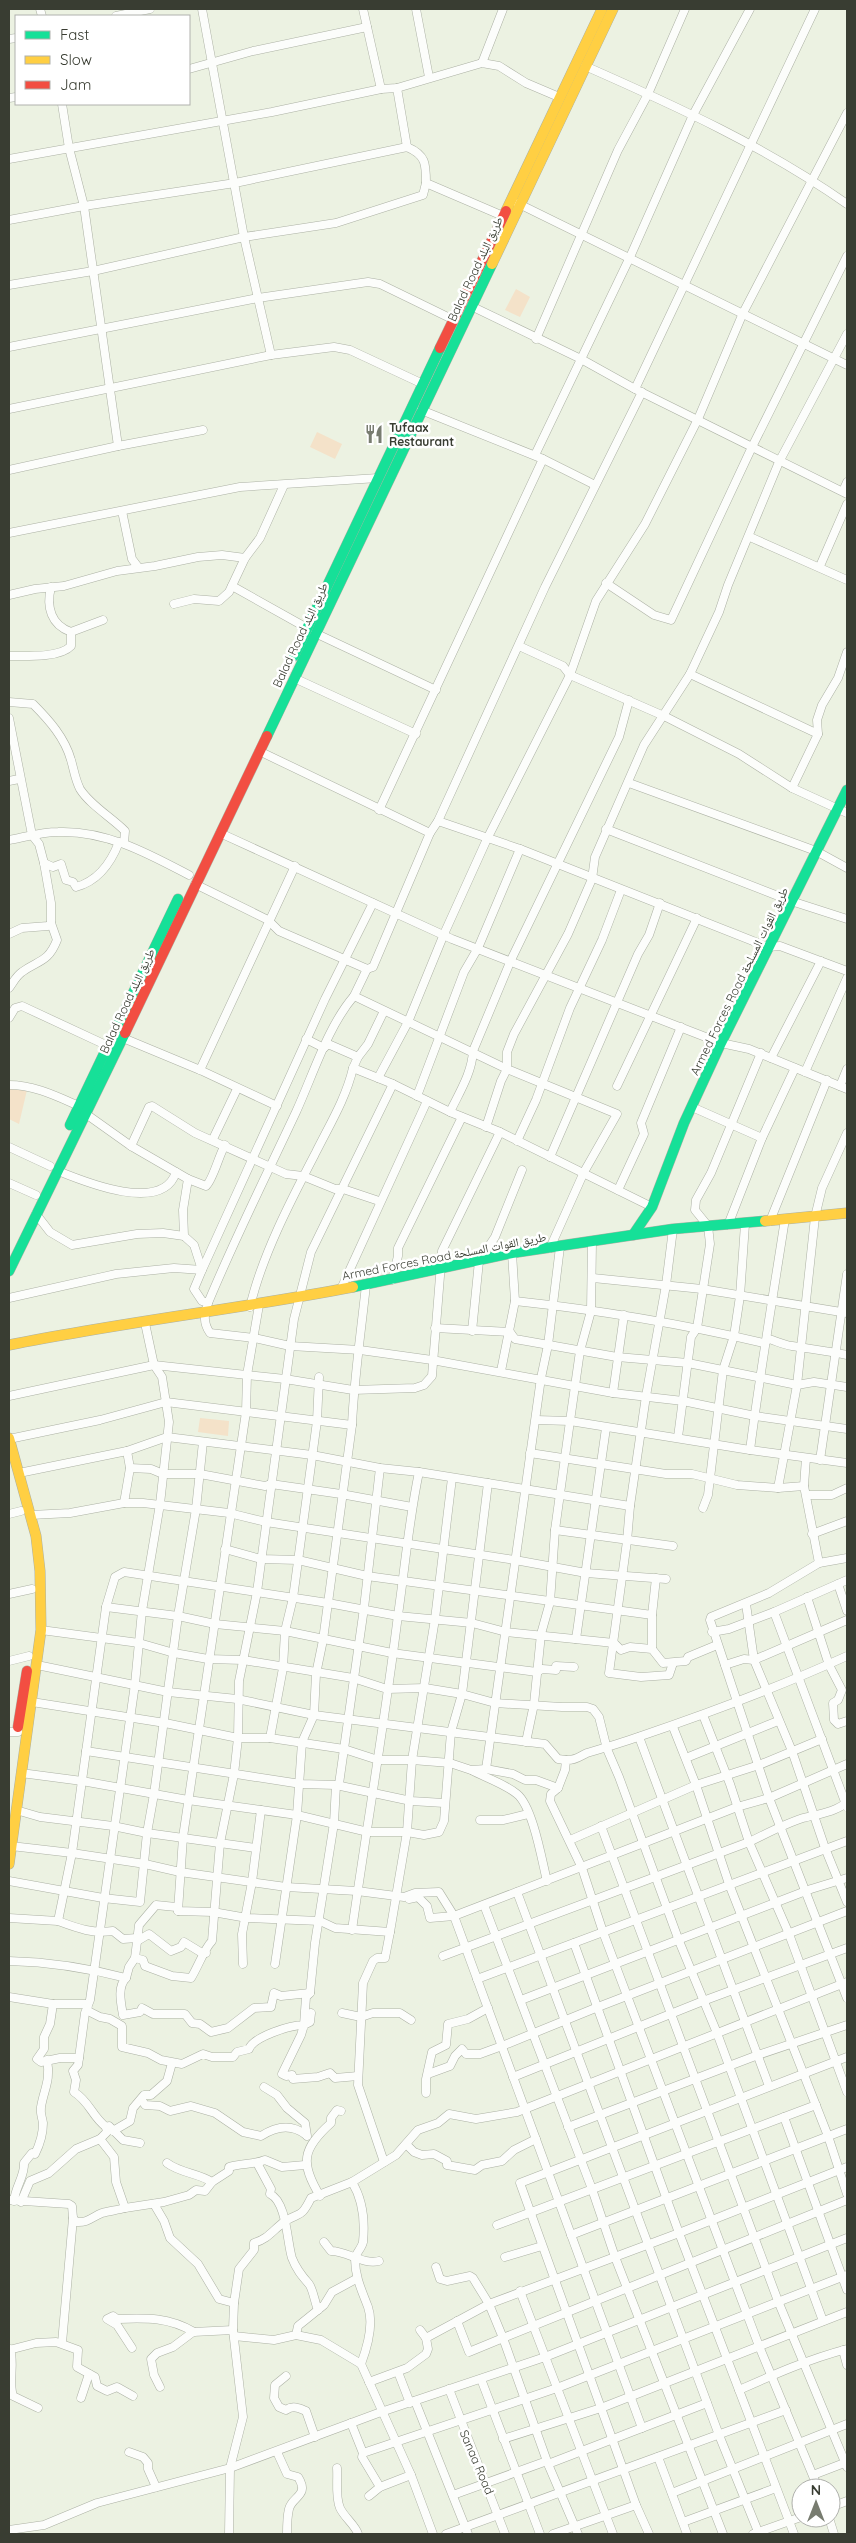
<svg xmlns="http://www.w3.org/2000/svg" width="856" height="2543" font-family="Quicksand,'Noto Naskh Arabic',sans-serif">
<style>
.green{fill:#f4e2c9}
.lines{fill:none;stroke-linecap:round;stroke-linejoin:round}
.street-casing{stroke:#acb1a4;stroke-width:9}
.fast-casing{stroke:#acb1a4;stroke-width:11}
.slow-casing{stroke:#acb1a4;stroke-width:11}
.jam-casing{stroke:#acb1a4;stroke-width:11}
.street{stroke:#fcfdfb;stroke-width:8}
.fast{stroke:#16e098;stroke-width:10}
.slow{stroke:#ffcf43;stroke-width:10}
.jam{stroke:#f24e42;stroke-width:10}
.labels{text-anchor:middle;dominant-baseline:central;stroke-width:5;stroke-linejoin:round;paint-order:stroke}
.street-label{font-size:12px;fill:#393d32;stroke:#fff}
.poi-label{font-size:12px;font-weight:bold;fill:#393d32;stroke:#fff;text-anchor:start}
</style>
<rect width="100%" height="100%" fill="#ecf2e2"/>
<g class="green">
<path d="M516,289L530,297L520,317L505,310Z"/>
<path d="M317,432L342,444L335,459L310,447Z"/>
<path d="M9,1089L27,1090L19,1124L9,1119Z"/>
<path d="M200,1418L229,1421L228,1436L198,1432Z"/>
</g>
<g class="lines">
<g class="street-casing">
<g id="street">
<path d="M40,9L42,16"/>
<path d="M202,9L244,237L271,355"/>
<path d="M363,9L381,89"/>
<path d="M416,9L429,77"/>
<path d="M116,16L150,9"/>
<path d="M9,39L16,38"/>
<path d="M482,63L503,9"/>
<path d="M585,66C676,106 766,147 847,204"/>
<path d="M189,69L253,51L367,27"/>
<path d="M397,88L407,147"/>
<path d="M9,98L16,97"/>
<path d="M62,104L69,148L84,206L118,446"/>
<path d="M9,159L272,112L381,89L397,88L482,63L499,66L526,83L559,97"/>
<path d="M517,203L847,365"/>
<path d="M9,220L84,206L235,183L407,147C426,155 426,164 426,183L503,216"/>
<path d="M9,285L93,271L244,237L336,223L423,195L426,183"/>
<path d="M471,306L581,359L635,389L847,494"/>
<path d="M536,339L618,150L648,94L685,9"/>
<path d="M9,347L258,298L368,282L380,284L454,320"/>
<path d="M635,389L815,9"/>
<path d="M9,409L271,355L334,347L350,350L423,384"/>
<path d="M535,455L630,257L693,115L750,9"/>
<path d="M543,459L595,485"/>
<path d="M9,470L118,446L203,430"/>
<path d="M843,491L847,482"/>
<path d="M122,511L132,559L138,567"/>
<path d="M9,533L240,487L378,478"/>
<path d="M750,537L847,580"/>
<path d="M820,566L847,504"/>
<path d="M606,583L654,615L671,620L752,447L847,256"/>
<path d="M232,586L307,628"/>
<path d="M51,587C46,607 51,625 71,632L103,620"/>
<path d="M9,595L35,589L64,586L117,571L155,566L198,557L222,555L245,558"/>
<path d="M174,604L194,599L219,601L229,592L245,558L260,538L284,485"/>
<path d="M315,633L436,690"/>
<path d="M519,646L563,666L570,675L664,716L739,754L792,788L847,813"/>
<path d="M9,656C25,656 60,658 71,646V632"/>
<path d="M690,674L818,734"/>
<path d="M294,678L416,734"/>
<path d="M9,702L33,704C49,720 65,738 71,760C74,770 75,779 80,789C90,805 111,817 125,831L124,843"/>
<path d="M9,718L32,835L39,844L44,863L51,903V923L57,940C48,963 38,960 22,972C16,976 13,983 9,988"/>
<path d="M259,751L430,833"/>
<path d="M9,781L19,779"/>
<path d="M629,783L816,851L847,868"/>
<path d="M792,788L818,734L817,720L822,705L838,678L847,652"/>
<path d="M379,810L543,459L421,410"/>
<path d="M438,821L520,849L768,947L780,946L847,971"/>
<path d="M606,829L791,901L847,919"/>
<path d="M220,833L452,939L721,1043L749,1049L847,1089"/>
<path d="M9,840C25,837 42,832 58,832C106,830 149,854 189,875"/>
<path d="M44,863L53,867L61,864L66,880L73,882L76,887C98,881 111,863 119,842"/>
<path d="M195,884L268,920L279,931L367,969L373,967L430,833L438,821L545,587L642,392"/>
<path d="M9,934L22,928L48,926L51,923"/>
<path d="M367,969L354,996L507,1069L501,1081L486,1127"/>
<path d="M9,1018L15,1008L22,1006L108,1046"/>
<path d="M123,1038L200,1070L277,1106"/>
<path d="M306,1039L324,1048L328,1044L358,1057L353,1068"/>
<path d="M358,1057L368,1044L384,1011"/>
<path d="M771,1058L821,961"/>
<path d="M200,1070L295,866"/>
<path d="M805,1072L847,978"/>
<path d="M378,1078L408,1022L444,934L487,839L570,675L596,601L645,524L698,419L743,313L847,113"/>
<path d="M9,1085C34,1085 56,1096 79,1106"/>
<path d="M617,1086L697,918"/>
<path d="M840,1086L847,1069"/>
<path d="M417,1096L464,972L478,948L520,849"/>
<path d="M692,1107L762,1138"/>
<path d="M450,1112C459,1093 472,1073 473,1051L511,960L619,737L629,700"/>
<path d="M86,1114L131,1146L188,1179L183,1210L184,1236L194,1245L202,1270L194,1289L202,1301L208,1303C204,1314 203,1323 210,1333L254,1338L290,1346L360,1350L432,1360L613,1393L683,1401L755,1416L847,1429"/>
<path d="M213,1139L237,1089"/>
<path d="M517,1141L536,1100L570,1008L602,940L621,890"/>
<path d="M131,1146L149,1107L152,1106L195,1133L286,1174L303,1176L335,1189H343L379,1201"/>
<path d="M9,1147L50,1166"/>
<path d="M550,1157L638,954L649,935L660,903"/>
<path d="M58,1171C85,1182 163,1214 176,1172"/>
<path d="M188,1179L206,1186C213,1180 219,1155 225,1145"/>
<path d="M9,1183L36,1195"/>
<path d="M618,1190L644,1134L641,1123L681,1027"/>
<path d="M36,1214L50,1232L72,1245L137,1234L163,1233L184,1236"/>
<path d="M770,1221L827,1080"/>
<path d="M728,1225L762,1138L795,1068"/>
<path d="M673,1229L666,1285L646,1396L630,1506L627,1541L609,1673L641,1677L669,1675L673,1663"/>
<path d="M550,1248L584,1172L617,1114L507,1069V1052L514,1034L568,934L592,879L595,857L644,745L690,674L719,612L728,585L779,462L847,334"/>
<path d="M593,1278L702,1289L847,1313"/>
<path d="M392,1280L398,1256V1248L462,1117"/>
<path d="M341,1289L427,1101"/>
<path d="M9,1298L116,1274L174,1268L202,1270L325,999L373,903"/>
<path d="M515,1301C599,1310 682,1324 764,1343L769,1339C776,1341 784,1345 792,1346C810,1349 828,1351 847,1355"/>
<path d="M208,1303C235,1238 266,1176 296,1112C313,1075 328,1026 354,996"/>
<path d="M250,1307C262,1255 292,1198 316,1152C330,1124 346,1098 353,1068L393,1084L450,1112L500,1132L652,1207"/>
<path d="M435,1328L510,1332L515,1339L617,1357L688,1363L797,1385L814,1382L847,1387"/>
<path d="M472,1331L479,1261L495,1237L522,1170"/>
<path d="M501,1371L515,1301L512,1253"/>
<path d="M613,1393L624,1315"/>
<path d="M9,1396L154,1365L285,1379L353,1390L415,1388L424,1385L432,1376L442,1251L500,1132"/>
<path d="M536,1420L570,1421L750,1450L847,1463"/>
<path d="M678,1437L691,1337L697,1328L710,1244L708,1226L695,1210L696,1200L711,1173L761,1053"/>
<path d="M9,1439L100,1420L166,1402L352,1425"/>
<path d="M750,1450C760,1373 773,1296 785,1219"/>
<path d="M530,1453L666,1474H692L737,1485L778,1488L804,1486"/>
<path d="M806,1458L804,1486L819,1563"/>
<path d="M820,1460L847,1274"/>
<path d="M130,1468L151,1469L163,1474H200L265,1486L271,1484L341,1494L412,1507"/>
<path d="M19,1473L127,1451L167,1437L312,1455L380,1468L419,1472L630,1506"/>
<path d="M778,1488L797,1385L815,1217L822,1188L847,1133"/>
<path d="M807,1495H832L847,1488"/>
<path d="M124,1503L130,1468L127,1451"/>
<path d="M703,1508L708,1495L723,1370L734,1336L740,1296L745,1224"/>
<path d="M9,1514L21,1511"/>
<path d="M31,1515L70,1513L124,1503H143L229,1513L266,1522L515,1560L586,1573L666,1579"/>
<path d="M555,1530L673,1546"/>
<path d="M812,1534L847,1521"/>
<path d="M225,1549L261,1559L298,1560L367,1576L652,1615L656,1578"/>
<path d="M847,1558L819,1563L769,1593L711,1617L710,1620L769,1798L847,1998"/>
<path d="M838,1584L847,1611"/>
<path d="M9,1594L32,1589"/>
<path d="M807,1597L829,1665L842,1690L838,1700L833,1703L834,1720L838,1724L847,1721"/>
<path d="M746,1604L754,1660L792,1751L825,1848L847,1902"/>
<path d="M106,1607L178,1616L215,1624L285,1631L392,1653L537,1672L542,1669L556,1670V1666L574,1667"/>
<path d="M774,1612L847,1807"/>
<path d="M41,1630L139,1643L174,1653L208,1659L243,1660L353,1678L387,1689L425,1688L462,1694L495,1703L562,1707H587L593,1709L599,1717L607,1749L619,1777L679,1941L717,2033L823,2321"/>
<path d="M712,1632L729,1629L774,1612L847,1580"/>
<path d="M576,1639L606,1428"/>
<path d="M652,1649V1615"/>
<path d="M9,1661L29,1656"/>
<path d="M37,1665L168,1692L237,1699L314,1715L545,1744L558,1759L566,1760"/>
<path d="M725,1665L744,1659L754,1660L847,1620"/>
<path d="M32,1702L165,1723L238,1738H270L344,1749L378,1760H412L450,1763L471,1770L486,1769L513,1774L525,1780H536L558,1788L565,1770L566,1760C575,1761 580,1756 587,1753C604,1748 621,1743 638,1737C709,1713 779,1687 847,1656"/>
<path d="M703,1715L730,1784L749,1842L789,1934L847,2092"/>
<path d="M673,1727L696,1785L729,1884L828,2136L847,2194"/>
<path d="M9,1732H18"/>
<path d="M639,1737L769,2086"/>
<path d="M270,1738L283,1668L285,1631L293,1598L317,1421L319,1377"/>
<path d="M526,1742L534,1704L541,1634L550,1602L555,1530L570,1421L580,1351L591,1311L592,1242"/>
<path d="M86,1751L301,1784L336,1785L411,1801L444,1803"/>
<path d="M686,1758L778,1721"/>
<path d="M486,1769L541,1378L548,1345L560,1247"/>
<path d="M473,1771C487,1778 505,1784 517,1794C533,1807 542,1861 547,1881"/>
<path d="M21,1773L82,1781L188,1800L297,1815L368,1832H407L424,1835L439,1832L444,1821L451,1732L462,1694L488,1483"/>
<path d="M558,1788L551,1794L550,1801L582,1868L603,1932L759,2346L818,2488"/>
<path d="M16,1810L40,1817L113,1826L147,1833L256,1848"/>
<path d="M480,1820H503L528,1814"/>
<path d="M601,1826L778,2301L847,2467"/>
<path d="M570,1840L696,1785L759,1765L822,1739"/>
<path d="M11,1846L72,1853L145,1864L180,1872L286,1887L357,1891L404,1897L415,1893L439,1892L454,1916L642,2428"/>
<path d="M9,1881L103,1898L140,1902L147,1833L154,1794L178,1616L196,1509L203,1442"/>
<path d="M517,1892L719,2435L759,2534"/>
<path d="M409,1899L418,1897L427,1906L430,1918L454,1916L737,1807L769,1798L847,1764"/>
<path d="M484,1905L592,2189L615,2257L723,2534"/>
<path d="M178,1911L183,1837L246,1412L247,1375L259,1305"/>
<path d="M9,1918L58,1921L72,1853L106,1607L115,1577L124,1572L328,1603L398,1616L472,1623L506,1632L614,1643L621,1650L630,1647L652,1649L663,1663L686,1661L688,1657L717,1645"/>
<path d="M58,1921C77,1928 92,1934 113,1931L123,1939L137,1938L139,1940L149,1934L171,1951L181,1947L184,1942L202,1953H206"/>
<path d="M352,1930C367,1825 385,1720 398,1615C405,1567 409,1519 419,1472"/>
<path d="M574,1943L679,2233L794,2534"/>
<path d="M443,1956L749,1842C766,1834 784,1824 803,1818C818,1814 836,1812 847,1802"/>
<path d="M135,1958L143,1960L145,1966L172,1976L191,1978C198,1967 204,1949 212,1941L220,1843L234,1774L238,1738L239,1681L257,1592L294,1319L311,1252L393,1084"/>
<path d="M9,1961C49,1962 88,1968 126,1978C117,1987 121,2003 123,2015L140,2012L142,2008L153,2014H185L192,2023L200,2024L211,2032L228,2028L254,2008L271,2007L274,1993L281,1996L310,1993"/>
<path d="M243,1964L242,1934L252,1882L261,1810"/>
<path d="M275,1964L297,1815L302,1742L314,1715L316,1674L323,1640L352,1425C354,1379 361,1332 366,1285"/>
<path d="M126,1978L129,1967L135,1958L139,1925L156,1905L176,1907L178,1911L213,1912L247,1918L320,1921L335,1928L390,1932L407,1832L412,1760L435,1619L452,1478"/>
<path d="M477,1979L847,1841"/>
<path d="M9,1997L53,2004H87"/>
<path d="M521,2000L811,1889L847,1878"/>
<path d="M53,2004L50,2024L44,2037V2049L37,2059L41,2062L60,2058H79L78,2065L73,2071L76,2080L74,2092C90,2102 91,2115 106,2127L109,2126L123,2140L140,2143"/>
<path d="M87,2004L88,2011L100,2017L110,2019L122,2026V2047L148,2053L161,2060L182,2064L203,2054L212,2057H233L237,2052L249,2049C253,2037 290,2025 304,2025L306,1997L310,1993L315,1943L334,1823L336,1785L339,1784L364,1608L380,1468"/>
<path d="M311,2013L310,2022L304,2025L301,2035L282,2074L286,2076L292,2075L293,2079L318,2077L330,2073L335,2078L358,2076"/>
<path d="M342,2013L361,2017L373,2013H400L411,2020"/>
<path d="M79,2058L85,2013L90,2000L135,1684L142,1611L160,1504L169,1422L162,1377L154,1365L145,1323"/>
<path d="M428,2074L450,2066L455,2056L462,2049L466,2054H480L502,2046L598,2007L847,1911"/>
<path d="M513,2077L703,2001L847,1948"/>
<path d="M264,2087L277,2095L287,2108L305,2123L307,2136"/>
<path d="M426,2093V2079L432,2052L446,2045L448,2024L468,2019L488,2008"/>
<path d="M142,2100L145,2105L160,2106L170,2111L191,2106L215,2113L243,2132L261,2136C275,2127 291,2123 306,2135"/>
<path d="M784,2117L847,2290"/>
<path d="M568,2127L758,2055L847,2025"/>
<path d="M113,2131L130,2121L133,2108L144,2095H151L167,2081L172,2063"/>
<path d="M407,2145L414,2152L422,2155L434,2154L447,2161V2165L475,2170L482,2165L502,2161L514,2150L536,2139"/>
<path d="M384,2162L358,2085L363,1983L373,1961L377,1958H385L390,1932"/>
<path d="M167,2163C180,2173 198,2173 212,2182"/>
<path d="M257,2163L271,2189L270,2194C287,2202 287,2243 292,2258C296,2269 302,2276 309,2284C313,2289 315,2303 318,2310"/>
<path d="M352,2182C363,2200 365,2222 363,2242C362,2248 355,2254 355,2259C355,2277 362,2291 368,2307C374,2324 367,2348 361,2364"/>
<path d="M320,2196C300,2163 302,2149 331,2123V2118L337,2110L341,2111"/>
<path d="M9,2200L69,2204L72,2206L73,2218L76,2222C88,2223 92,2217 102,2213C109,2211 118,2210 125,2208L116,2182L114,2157L100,2139L107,2132L106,2127"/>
<path d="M14,2201C15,2187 25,2176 24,2163L32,2153L35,2154C40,2144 43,2133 43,2123C42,2117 40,2113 41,2107C44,2089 51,2080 47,2060"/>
<path d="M21,2202L30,2181L49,2173L76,2149L100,2139"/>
<path d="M154,2204L164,2221L170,2238L198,2264L219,2299L234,2303"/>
<path d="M125,2208L164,2202L189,2195L196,2190L205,2191L212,2182L229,2171V2167C241,2163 253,2165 265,2160L282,2167L305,2165"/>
<path d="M497,2225L816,2105"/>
<path d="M571,2235L847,2129"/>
<path d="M324,2242L331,2251C347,2251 363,2265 379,2261"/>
<path d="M505,2257L542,2246"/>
<path d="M436,2267L440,2279L447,2281L470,2276L473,2278L489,2304L503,2338L847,2200"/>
<path d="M520,2291L613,2534"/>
<path d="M457,2321L469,2352L503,2338L548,2464L578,2534"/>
<path d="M296,2335L321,2340L361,2364L411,2475L433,2534"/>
<path d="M234,2336L274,2340L296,2335L298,2326L324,2305L332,2292L356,2279"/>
<path d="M426,2338L489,2304L679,2233L847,2167"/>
<path d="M62,2343L73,2218"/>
<path d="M132,2348L117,2325L107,2319L113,2316L117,2319C147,2318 168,2317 194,2332"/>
<path d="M10,2349C15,2365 8,2381 13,2396L38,2408"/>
<path d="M9,2350L36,2343L56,2342L78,2350L77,2367L95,2377L97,2386L107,2391L117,2387L133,2396"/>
<path d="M843,2350L847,2365"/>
<path d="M398,2372L410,2403"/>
<path d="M286,2376L275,2385L274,2398L279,2407L286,2410C293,2405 299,2408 306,2411L315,2437"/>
<path d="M481,2379L540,2534"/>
<path d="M369,2382L407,2368L426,2354L428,2349L426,2338L420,2330"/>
<path d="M160,2387L154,2375L151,2359L157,2353L173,2347L193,2332L233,2330"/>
<path d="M449,2389L505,2534"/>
<path d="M739,2390C775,2374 809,2359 847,2349"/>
<path d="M81,2398L89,2374"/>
<path d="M415,2401L468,2534"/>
<path d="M351,2423L363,2453L362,2457L380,2487"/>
<path d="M503,2439L601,2408L847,2312"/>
<path d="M129,2452L143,2457L148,2463V2469L156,2487"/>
<path d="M277,2452L287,2474L298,2477C310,2496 292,2496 289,2509C287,2517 287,2526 287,2534"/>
<path d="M363,2453L557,2388L847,2275"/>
<path d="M658,2457L687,2534"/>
<path d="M548,2464L707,2403"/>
<path d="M337,2468C338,2480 335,2497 340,2508C344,2517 356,2526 358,2534"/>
<path d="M813,2475L847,2462"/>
<path d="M672,2493L847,2424"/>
<path d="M453,2495L547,2461"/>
<path d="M369,2496L380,2487L411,2475"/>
<path d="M831,2507L847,2501"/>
<path d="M829,2518L834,2534"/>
<path d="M683,2522L776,2488"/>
<path d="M9,2530L44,2525L97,2503L230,2468L381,2412L545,2357L847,2238"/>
<path d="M229,2534L230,2468L243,2417L233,2330L234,2303L239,2269L254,2250V2243C268,2239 273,2230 284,2222C300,2211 300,2220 311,2198L352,2182L396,2155L418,2130L438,2123L449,2114L476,2119L517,2112L847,1982"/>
<path d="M446,2534L786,2410"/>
<path d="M553,2534L636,2505"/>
<path d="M649,2534L636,2505L520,2183L847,2057"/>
<path d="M753,2534L801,2517"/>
</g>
</g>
<g class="fast-casing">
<g id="fast">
<path d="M294,656L440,348"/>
<path d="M267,736L492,264"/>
<path d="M70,1125L178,899"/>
<path d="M633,1235L652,1207L684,1123L721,1043L847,790"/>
<path d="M9,1271L125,1033"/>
<path d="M353,1287L512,1253L673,1229L765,1221"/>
</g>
</g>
<g class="slow-casing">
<g id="slow">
<path d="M506,211L602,9"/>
<path d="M492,264L613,9"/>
<path d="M765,1221L847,1213"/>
<path d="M9,1345C123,1322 239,1309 353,1287"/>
<path d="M9,1438L36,1536L40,1571L41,1630L9,1864"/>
</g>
</g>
<g class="jam-casing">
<g id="jam">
<path d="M440,348L506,211"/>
<path d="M125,1033L267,736"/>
<path d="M18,1727L27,1671"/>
</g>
</g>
<use href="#street" class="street"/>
<use href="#fast" class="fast"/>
<use href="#slow" class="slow"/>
<use href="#jam" class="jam"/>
</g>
<defs>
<g id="restaurant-bare" transform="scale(1.5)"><path d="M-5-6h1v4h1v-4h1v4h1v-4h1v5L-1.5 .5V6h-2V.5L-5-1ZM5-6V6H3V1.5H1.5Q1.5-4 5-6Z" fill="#787c70" stroke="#fff" stroke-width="2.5" paint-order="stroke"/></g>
</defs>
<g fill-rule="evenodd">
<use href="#restaurant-bare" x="374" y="434"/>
</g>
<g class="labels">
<g class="street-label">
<text transform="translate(475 269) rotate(-65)">Balad Road طريق البلد</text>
<text transform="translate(300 635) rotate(-65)">Balad Road طريق البلد</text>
<text transform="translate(739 981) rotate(-64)">Armed Forces Road طريق القوات المسلحة</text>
<text transform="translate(127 1001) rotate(-65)">Balad Road طريق البلد</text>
<text transform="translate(444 1256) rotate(-11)">Armed Forces Road طريق القوات المسلحة</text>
<text transform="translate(477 2462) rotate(67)">Sanaa Road</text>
</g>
<g class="poi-label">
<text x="389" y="427">Tufaax<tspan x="389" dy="14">Restaurant</tspan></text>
</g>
</g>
<rect width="856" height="2543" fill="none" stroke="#393d32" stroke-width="20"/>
<rect x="15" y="15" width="175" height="90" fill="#ffffff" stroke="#b0b1ad"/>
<rect x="25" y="31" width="25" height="8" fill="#16e098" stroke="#b0b1ad"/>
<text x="60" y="40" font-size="15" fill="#393d32">Fast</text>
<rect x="25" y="56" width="25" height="8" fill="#ffcf43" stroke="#b0b1ad"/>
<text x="60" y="65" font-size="15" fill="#393d32">Slow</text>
<rect x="25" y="81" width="25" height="8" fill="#f24e42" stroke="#b0b1ad"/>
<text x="60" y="90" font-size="15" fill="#393d32">Jam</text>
<g transform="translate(816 2503)"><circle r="24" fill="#ffffff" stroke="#b0b1ad"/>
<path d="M0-4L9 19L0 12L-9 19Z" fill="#787c70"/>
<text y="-8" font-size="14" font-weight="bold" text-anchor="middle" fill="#393d32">N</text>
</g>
</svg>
